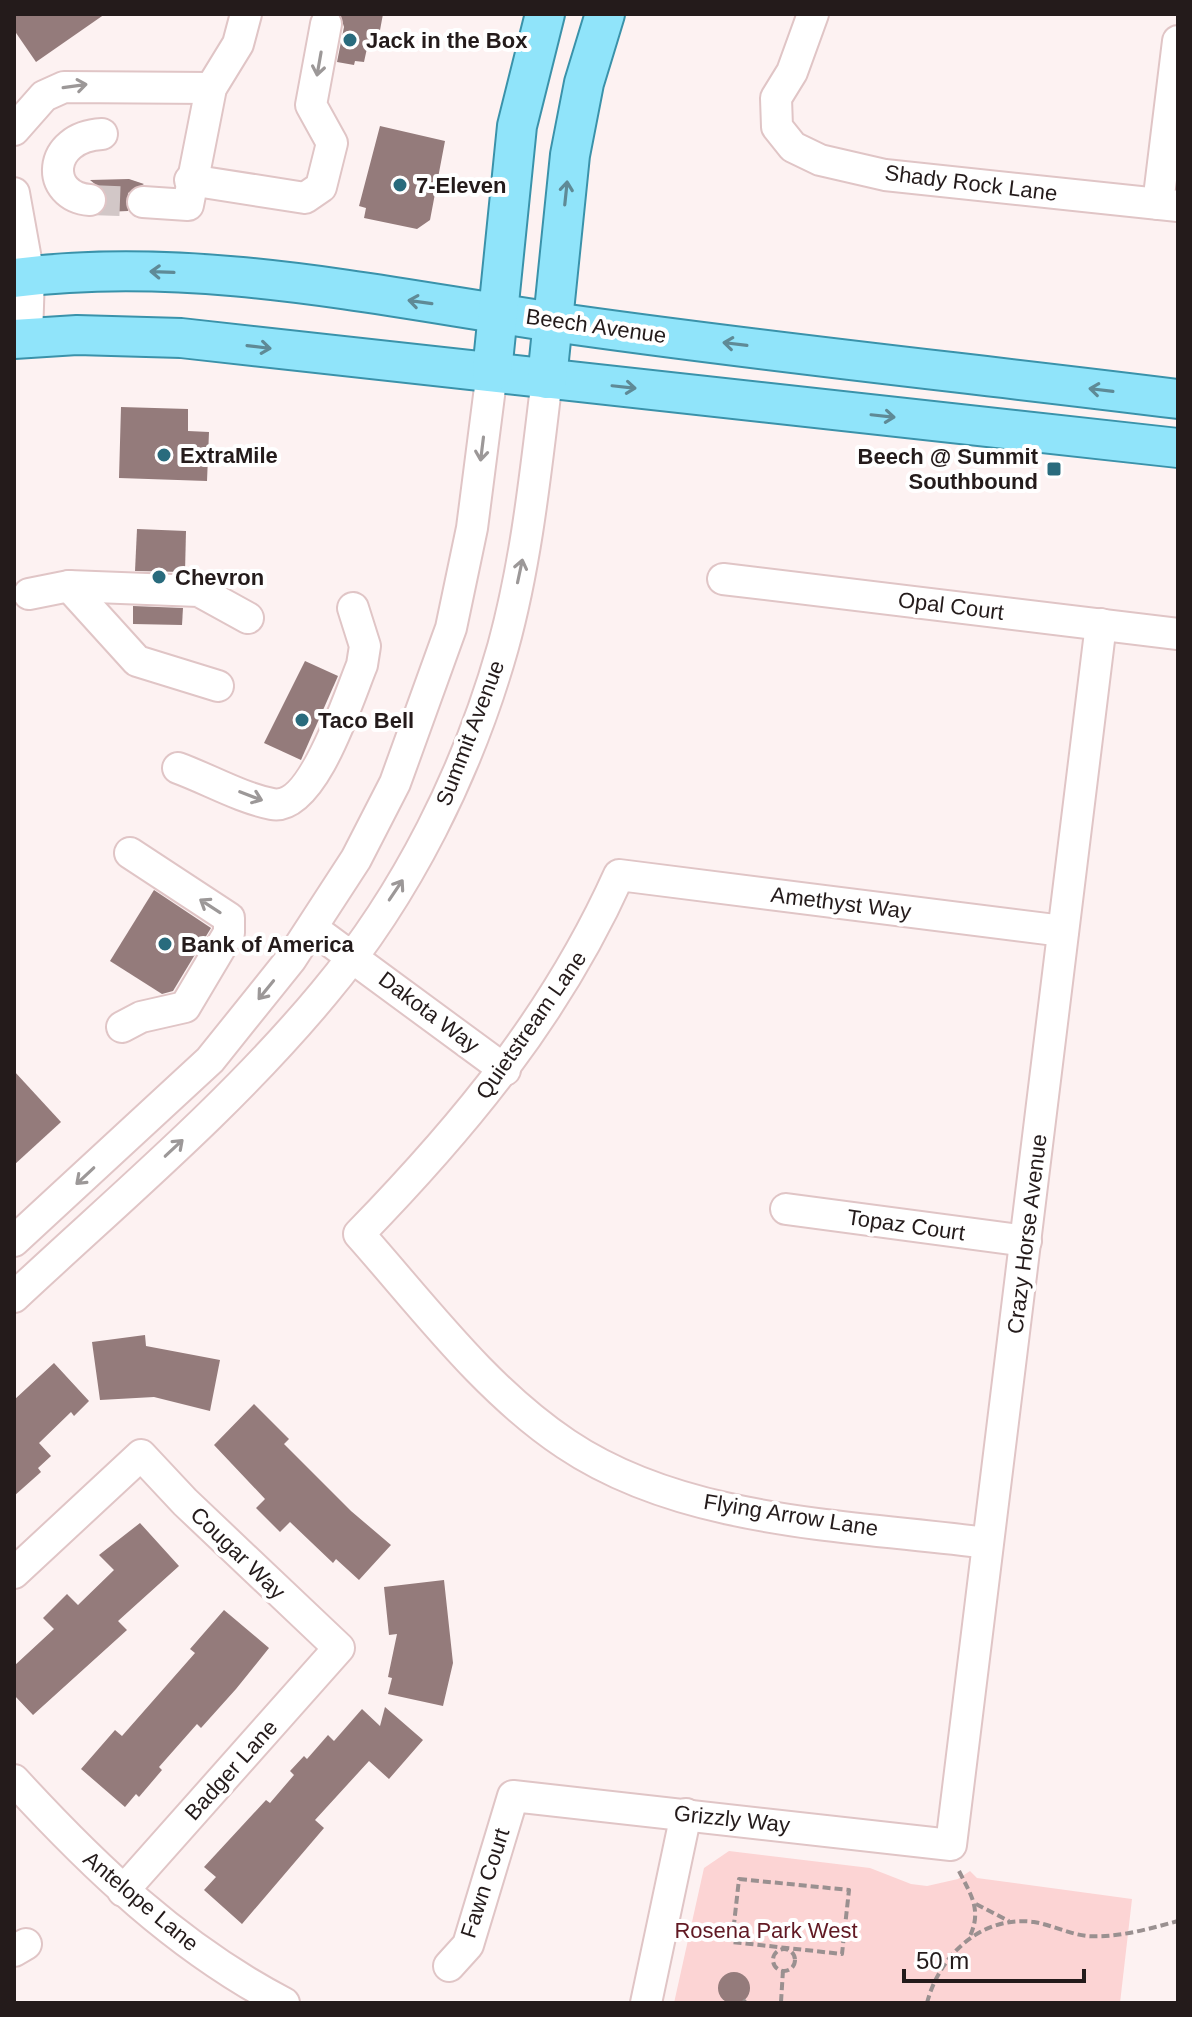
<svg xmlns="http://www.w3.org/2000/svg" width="1192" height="2017" font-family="Helvetica,sans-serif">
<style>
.green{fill:#fcd4d4}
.building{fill:#947b7b}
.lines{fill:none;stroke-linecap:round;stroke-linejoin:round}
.minor-tunnel{stroke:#d2c7c7;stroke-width:30;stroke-dasharray:30 15;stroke-linecap:butt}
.minor-casing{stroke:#e0c5c6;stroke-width:34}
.major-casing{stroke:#3a92aa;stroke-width:42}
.path{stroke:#9a9090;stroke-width:4;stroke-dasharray:8 4;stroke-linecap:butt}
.minor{stroke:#fff;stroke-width:30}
.major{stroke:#90e4fa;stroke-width:38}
.oneway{stroke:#9c9898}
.oneway2{stroke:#5f8a96}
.poi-dot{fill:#296b7d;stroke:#fff;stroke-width:3}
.labels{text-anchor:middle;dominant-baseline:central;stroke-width:8;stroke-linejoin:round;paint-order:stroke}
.poi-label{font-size:22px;font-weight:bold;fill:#241b1b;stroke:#fff;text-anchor:start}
.street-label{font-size:22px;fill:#241b1b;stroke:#fff}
.park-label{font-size:22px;fill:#611923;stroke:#fff}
</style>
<rect width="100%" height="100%" fill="#fdf2f2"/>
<path class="green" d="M729,1851L870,1868L911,1884L927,1886L958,1879L970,1871L977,1878L1132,1899L1120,2003H674L704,1868Z"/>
<g class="building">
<path d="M14,14H105L36,62L14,30Z"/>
<path d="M340,14H383L378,41L369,39L364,62L355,61L354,65L337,62L344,27Z"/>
<path d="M380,126L445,141L430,220L417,229L364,218L366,208L359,206Z"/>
<path d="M129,179L144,184L128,193V211L105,212L107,194L90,180Z"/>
<path d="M121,407L188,409V431L209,432L207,481L119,478Z"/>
<path d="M137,529L186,531L185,572L135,571Z"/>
<path d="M133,606L183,608L182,625L133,624Z"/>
<path d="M305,661L338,676L301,760L264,743Z"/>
<path d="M154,890L211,928L173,991L162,994L110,961Z"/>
<path d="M14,1071L61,1122L14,1165Z"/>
<path d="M145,1335L146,1346L220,1360L210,1411L154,1397L100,1400L92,1342Z"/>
<path d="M54,1363L89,1401L74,1416L71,1412L39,1443L51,1456L38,1468L41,1472L14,1496V1400Z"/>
<path d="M254,1404L289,1439L284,1444L351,1511L391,1545L359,1580L336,1559L333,1563L290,1522L280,1532L256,1508L265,1499L214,1445Z"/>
<path d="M140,1523L179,1566L118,1621L127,1630L33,1715L14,1695V1666L54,1629L43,1618L67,1594L78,1605L114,1570L99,1555Z"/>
<path d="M444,1580L453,1663L443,1706L388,1694L392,1678L388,1677L397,1634L389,1635L384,1587Z"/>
<path d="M224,1610L269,1648L236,1689L201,1728L197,1724L159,1767L162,1770L139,1797L136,1794L125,1807L81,1769L115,1730L122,1736L195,1653L190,1649Z"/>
<path d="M385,1707L423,1740L389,1779L369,1761L315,1820L324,1828L242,1924L204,1890L216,1877L204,1867L266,1800L270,1803L294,1775L290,1771L304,1756L307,1759L328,1735L334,1741L362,1709L380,1726Z"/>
<circle cx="734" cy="1988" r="16"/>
</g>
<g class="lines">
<path class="minor-tunnel" d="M90,200L143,202"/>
<g class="minor-casing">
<g id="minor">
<path d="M813,14L792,72L776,98L777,127L793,147L820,160L885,175L1178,206"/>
<path d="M14,130L44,96L64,87L211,88"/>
<path d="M190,180L305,198L321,187L332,143L311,105L326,24"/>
<path d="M14,193L29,276L27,336"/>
<path d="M90,200C45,197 46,137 102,134"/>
<path d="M143,202L188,205L211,88L238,44L246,14"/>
<path d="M1158,204L1178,41"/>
<path d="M723,579L1178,634"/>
<path d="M69,586L137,661L218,686"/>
<path d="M29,594L69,586L199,591L248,618"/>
<path d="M178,768C208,779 241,798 272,804C313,812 349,696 362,665L365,646L353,608"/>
<path d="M312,928L505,1070"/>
<path d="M122,1027L141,1017L185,1007L229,933V918L130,853"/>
<path d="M786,1209L1026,1241"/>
<path d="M14,1241L210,1060L291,959L356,859L395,783L451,628L472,528L492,372"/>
<path d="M14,1297C120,1198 232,1104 324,993C407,894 468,771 503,647C527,560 536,468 547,379"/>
<path d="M987,1543C849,1525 685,1524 566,1444C485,1390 423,1306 359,1234C465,1125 556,1015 619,875L1063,931"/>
<path d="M14,1573L141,1455L185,1502L339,1648L123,1891"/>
<path d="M14,1780C94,1867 178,1948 284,2003"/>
<path d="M14,1951L26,1944"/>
<path d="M449,1966L468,1945L513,1796L951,1845L1101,624"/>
<path d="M646,2003L686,1814"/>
</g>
</g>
<g class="major-casing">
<g id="major">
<path d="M14,278C195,255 376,296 554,322C761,352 970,373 1178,399"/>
<path d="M14,339L77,335L181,338L1178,448"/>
<path d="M492,372L517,126L545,14"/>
<path d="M547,379L570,155L584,83L605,14"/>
</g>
</g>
<g class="path">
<path d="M959,1871C971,1895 982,1910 970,1936"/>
<path d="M739,1879L849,1890L842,1954L732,1942Z"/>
<path d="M976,1904L1009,1921"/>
<circle cx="784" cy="1960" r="11"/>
<path d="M743,2000L746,2003"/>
<path d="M781,2002L783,1970"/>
<path d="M767,2003H786"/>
<path d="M927,2003C939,1956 981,1915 1034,1922C1052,1925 1069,1934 1087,1936C1117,1938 1149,1929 1178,1921"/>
</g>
<use href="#minor" class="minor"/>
<use href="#major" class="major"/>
</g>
<defs><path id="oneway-shaft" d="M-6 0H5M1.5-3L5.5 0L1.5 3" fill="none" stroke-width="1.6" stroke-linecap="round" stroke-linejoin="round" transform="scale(2)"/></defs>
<g class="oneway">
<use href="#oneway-shaft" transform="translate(319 64) rotate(100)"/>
<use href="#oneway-shaft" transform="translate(75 86) rotate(-8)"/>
<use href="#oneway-shaft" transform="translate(482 449) rotate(97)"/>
<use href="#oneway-shaft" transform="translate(520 571) rotate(-78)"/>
<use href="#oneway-shaft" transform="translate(251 796) rotate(21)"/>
<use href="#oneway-shaft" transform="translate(396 890) rotate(-56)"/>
<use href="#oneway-shaft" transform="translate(210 906) rotate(-147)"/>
<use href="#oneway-shaft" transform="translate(266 990) rotate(129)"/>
<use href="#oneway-shaft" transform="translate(174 1148) rotate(-43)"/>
<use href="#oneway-shaft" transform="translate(85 1176) rotate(137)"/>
</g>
<g class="oneway2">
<use href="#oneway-shaft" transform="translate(566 193) rotate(-84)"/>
<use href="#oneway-shaft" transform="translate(162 272) rotate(-178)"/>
<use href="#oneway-shaft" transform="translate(420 302) rotate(-172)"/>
<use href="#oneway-shaft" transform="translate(735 344) rotate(-173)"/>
<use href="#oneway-shaft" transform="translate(259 347) rotate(7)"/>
<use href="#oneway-shaft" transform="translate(624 387) rotate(6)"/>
<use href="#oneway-shaft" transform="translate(1101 390) rotate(-173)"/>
<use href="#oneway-shaft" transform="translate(883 416) rotate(6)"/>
</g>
<g class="poi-dot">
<circle cx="350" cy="40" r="8"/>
<circle cx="400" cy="185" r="8"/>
<circle cx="164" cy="455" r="8"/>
<rect x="1046" y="461" width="16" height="16" rx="4"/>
<circle cx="159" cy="577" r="8"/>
<circle cx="302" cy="720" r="8"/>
<circle cx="165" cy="944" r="8"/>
</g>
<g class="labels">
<g class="poi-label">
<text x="366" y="40">Jack in the Box</text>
<text x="416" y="185">7-Eleven</text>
<text x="180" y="455">ExtraMile</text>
<text x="1038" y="456" text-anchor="end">Beech @ Summit<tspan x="1038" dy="25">Southbound</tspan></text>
<text x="175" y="577">Chevron</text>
<text x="318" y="720">Taco Bell</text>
<text x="181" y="944">Bank of America</text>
</g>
<g class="street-label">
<text transform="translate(971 183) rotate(7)">Shady Rock Lane</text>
<text transform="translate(596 326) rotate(8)">Beech Avenue</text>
<text transform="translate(951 606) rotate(7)">Opal Court</text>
<text transform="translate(470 733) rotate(-69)">Summit Avenue</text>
<text transform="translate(841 903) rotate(7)">Amethyst Way</text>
<text transform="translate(429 1012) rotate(37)">Dakota Way</text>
<text transform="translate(531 1025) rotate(-55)">Quietstream Lane</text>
<text transform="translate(906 1225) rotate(8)">Topaz Court</text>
<text transform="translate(1027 1234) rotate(-83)">Crazy Horse Avenue</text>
<text transform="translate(791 1515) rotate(9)">Flying Arrow Lane</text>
<text transform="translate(238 1553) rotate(44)">Cougar Way</text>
<text transform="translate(231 1770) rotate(-48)">Badger Lane</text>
<text transform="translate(732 1819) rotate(6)">Grizzly Way</text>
<text transform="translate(485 1883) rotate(-72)">Fawn Court</text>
<text transform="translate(141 1901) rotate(40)">Antelope Lane</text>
</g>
<g class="park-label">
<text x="766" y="1930">Rosena Park West</text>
</g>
</g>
<rect width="1192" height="2017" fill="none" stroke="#241b1b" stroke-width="32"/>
<path d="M904 1969v12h180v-12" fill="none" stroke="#241b1b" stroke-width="4"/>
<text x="916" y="1969" font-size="24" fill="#241b1b" stroke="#ffffff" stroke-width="6" paint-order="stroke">50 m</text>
</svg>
